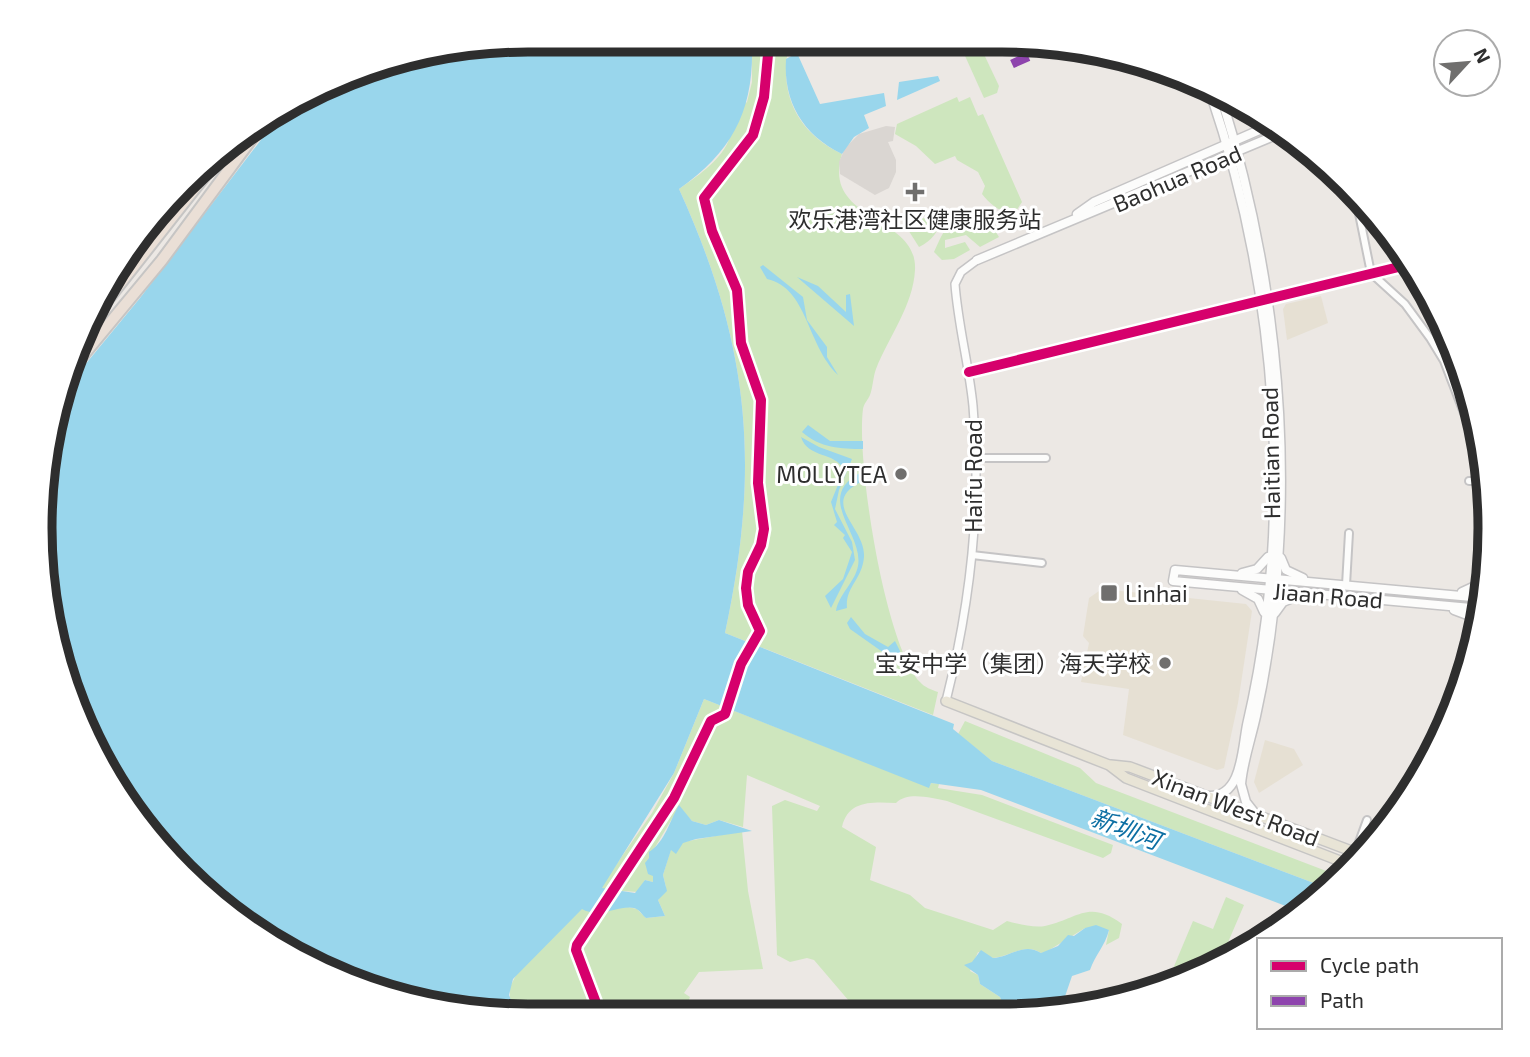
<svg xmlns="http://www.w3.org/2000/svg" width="1530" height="1057" font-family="'Exo 2','Noto Sans SC',sans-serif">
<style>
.education{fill:#e6e0d3}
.green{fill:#cee6be}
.plaza{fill:#dad6d2}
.water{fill:#99d6ec}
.pier{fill:#ece8e4}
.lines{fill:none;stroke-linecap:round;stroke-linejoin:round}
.minor-casing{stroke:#c5c4c5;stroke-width:10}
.tertiary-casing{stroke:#c5c4c5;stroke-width:10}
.secondary-casing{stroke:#c5c4c5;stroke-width:11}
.primary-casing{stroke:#c6c5c4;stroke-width:12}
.motorway-casing{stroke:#c6c5c4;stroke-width:14}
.minor{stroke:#fcfcfb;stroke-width:6}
.tertiary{stroke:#fcfcfb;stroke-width:7}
.secondary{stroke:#fcfcfb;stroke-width:8}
.primary{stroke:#e8e4d6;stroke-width:9}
.motorway{stroke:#eadfd6;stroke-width:10}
.quiet{stroke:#8e44ad;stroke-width:9;stroke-dasharray:18 9;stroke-linecap:butt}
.cycleway-casing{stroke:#fff;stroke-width:15}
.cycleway{stroke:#d6006c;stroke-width:10}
.poi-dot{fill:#706f6e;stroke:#fff;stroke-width:2.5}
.labels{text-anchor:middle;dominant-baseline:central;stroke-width:6;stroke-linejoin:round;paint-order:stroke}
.street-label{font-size:23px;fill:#2e2e2e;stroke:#fff}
.poi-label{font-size:23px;fill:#2e2e2e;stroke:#fff;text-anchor:end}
.water-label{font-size:24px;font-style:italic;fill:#0d6fa3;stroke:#fff}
.rim{fill:none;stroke:#2e2e2e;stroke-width:9}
</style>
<rect width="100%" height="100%" fill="#ece8e4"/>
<g class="education">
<path d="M1321,296L1328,323L1287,340L1283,309L1286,304Z"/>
<path d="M1102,589L1246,604L1252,611L1238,703L1224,768L1217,770L1123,735L1129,689L1081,682L1089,643L1083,636L1089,598Z"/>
<path d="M1265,740L1294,749L1303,765L1259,793L1254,782Z"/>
</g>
<g class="green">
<path d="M752,44L789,45C778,93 797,133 842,154C821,222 918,214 915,270C913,306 889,336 876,369C873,377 873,387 870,395C868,400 864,403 863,409C856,461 885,645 920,682C924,687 932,690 938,692L933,715L725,633C761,466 750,345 679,189C696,177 719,162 728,142C735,127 733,112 747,102L752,82Z"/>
<path d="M961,47L981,48L999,86L997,93L984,98Z"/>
<path d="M957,97L959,102L970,97L978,116L983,114L1022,202L1016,211C1003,216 990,204 982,194L985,186L978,172L957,160L955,156L935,164L916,146L895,134L897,124Z"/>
<path d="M965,209L985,215L999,237L980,247L966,235L945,240V248L965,242L970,250L954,259L942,260L934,252C941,237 949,217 965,209Z"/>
<path d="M938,213L942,216C940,230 932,241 919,247L905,225Z"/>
<path d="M704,699L929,787L931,783L939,784L938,788L982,795L1113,845L1111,853L1103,858L947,801C932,798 907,791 896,803C872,802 848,800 842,827L876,847L870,880L910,895L925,908L993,930L1007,921C1018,924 1034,928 1045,926C1078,919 1088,899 1122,924L1119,938L1106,945L1109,930L1085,928L1046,952L1041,953C1025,942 1010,957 993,958L978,952L970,971L978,975L980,984L1000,997L1005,1009L852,1011L849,1001L814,960L807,958L790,962L777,955L772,806L785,800L817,811L820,806L747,775L743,827L719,820L706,825L692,821L679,807L654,849L653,882L645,880L638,892L623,891L605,910L628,907L637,909L646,918L665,916L658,900L666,887L663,875L671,849L676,853L683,842L742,831L748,891L763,969L699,972L684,993L690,997L685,1010L676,1014L528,1017L510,1003V987L518,971L602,885L652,813L674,773Z"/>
<path d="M965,721L1080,768L1096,783L1342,877L1327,888L992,761L958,734Z"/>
<path d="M1226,897L1244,905L1220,961L1212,958L1207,970L1167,983L1193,921L1213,929Z"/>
</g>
<path class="plaza" d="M886,126L895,127L893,141L888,142L896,160V172L889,188L875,195L840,174L839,162L845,148L859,134Z"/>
<g class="water">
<path d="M529,40L752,44C754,110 733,151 679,189C750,345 761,466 725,633L954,724L953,729L992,761L1327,888L1296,910L981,790L931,783L929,788L704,699L674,773L602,888L635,893L645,880L653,882V876L648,874L645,863L649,858V852C665,842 670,820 679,805L692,821L706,825L719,820L752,831L696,839L683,843L676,854L671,850L663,875L667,891L658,900L665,916L646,918C643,916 641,912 638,910C626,901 601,920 582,909L513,979L509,995L517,1016L433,1007L341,979L257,934L183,873L91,745L50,623L44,465L78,341L161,207L258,122L402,57Z"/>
<path d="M797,53L820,104L884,93L886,106L864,115L869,128L854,137L842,154C803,135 783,102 786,59Z"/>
<path d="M938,76L940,81L897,100L899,82Z"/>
<path d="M763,265L803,297L807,320L827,347V357L838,375C806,344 808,288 767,279L760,267Z"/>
<path d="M797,277L818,286L846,312V295L850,294L854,326Z"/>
<path d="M808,425L830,441H863V449C841,449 820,448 802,432Z"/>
<path d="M801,437L819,447L852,459L839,490L835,509L852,542L855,560L831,608L825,596L843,579L852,552L843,538L845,535L834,525L837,522L831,502L844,470C835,451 808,459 801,437Z"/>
<path d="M862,472L866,484L863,481C817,502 866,527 864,557C862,580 845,587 847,608L836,611C839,594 855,582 858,566C864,533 812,497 862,472Z"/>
<path d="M851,617L865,634L888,647L895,641L900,651L901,665L850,629L847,623Z"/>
<path d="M1096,925L1109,930C1105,946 1095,955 1090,970L1072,976L1061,1008L1005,1009L1000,997L980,984L978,975L964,965L972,962L981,950L993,958C1010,957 1024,942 1041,953L1058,946L1068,935L1074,936L1085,928Z"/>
</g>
<path class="pier" d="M283,111L140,298L65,389L78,341L129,259L187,185L258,122Z"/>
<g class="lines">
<g class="minor-casing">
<g id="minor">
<path d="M1355,194L1371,273L1405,304L1430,338L1444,361L1464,413L1468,418L1476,420"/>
<path d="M969,372L1261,300"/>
<path d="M976,458H1046"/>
<path d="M1469,481H1485"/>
<path d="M972,555L1042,563"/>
<path d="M1346,585L1349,533"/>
<path d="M1453,707H1455"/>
<path d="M1355,853L1367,820"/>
</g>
</g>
<g class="tertiary-casing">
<g id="tertiary">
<path d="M1265,299L1411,264"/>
<path d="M946,701C970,605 982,505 973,406C969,365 958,325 955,284L961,272L977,260"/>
</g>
</g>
<g class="secondary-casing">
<g id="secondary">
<path d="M1221,96C1272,260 1293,435 1274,606C1270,643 1264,680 1256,716C1251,739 1243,761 1241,784L1246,802L1257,816"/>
<path d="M1077,214L1094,202L1271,125"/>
<path d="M977,260L1281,133"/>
<path d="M1489,534L1490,527"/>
<path d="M1281,558L1286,570L1303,578"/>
<path d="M1242,573L1257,569L1268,557"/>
<path d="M1242,590L1258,599L1264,612"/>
<path d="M1462,592L1477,585L1486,562"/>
<path d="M1482,609L1173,581L1175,570L1483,598"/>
<path d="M1454,610L1470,616L1479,629"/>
<path d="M1275,613L1283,602L1300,595"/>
<path d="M1209,796C1242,797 1242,750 1247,725C1295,519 1278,292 1210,92"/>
</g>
</g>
<g class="primary-casing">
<g id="primary">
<path d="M946,701L1109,765L1126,778L1353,866"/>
<path d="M1111,765L1130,767L1362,855"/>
</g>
</g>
<g class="motorway-casing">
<g id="motorway">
<path d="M87,326L222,154"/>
<path d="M70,371L162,260L267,118"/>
</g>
</g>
<use href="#minor" class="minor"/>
<use href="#tertiary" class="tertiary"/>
<use href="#secondary" class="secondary"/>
<use href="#primary" class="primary"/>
<use href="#motorway" class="motorway"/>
<path class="quiet" d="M1012,64L1045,49"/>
<g class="cycleway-casing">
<g id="cycleway">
<path d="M969,372L1411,264"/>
<path d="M601,1016L576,950L577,945L674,798L711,721L725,714L741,664L760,631L748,605L746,588L748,572L761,545L764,529L758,483L761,400L741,343L737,290L712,231L704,198L753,135L764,97L769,44"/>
</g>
</g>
<use href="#cycleway" class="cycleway"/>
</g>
<g class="poi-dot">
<path d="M911.5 181.5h7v7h7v7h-7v7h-7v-7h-7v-7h7z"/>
<circle cx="901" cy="474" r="7"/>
<rect x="1100" y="584" width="18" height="18" rx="3.5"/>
<circle cx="1165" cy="663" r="7"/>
</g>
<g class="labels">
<g class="street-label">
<text transform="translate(1177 178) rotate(-23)">Baohua Road</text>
<text transform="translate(1270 453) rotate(-91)">Haitian Road</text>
<text transform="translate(973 476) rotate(-90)">Haifu Road</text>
<text transform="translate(1328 595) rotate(5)">Jiaan Road</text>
<text transform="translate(1236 807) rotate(21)">Xinan West Road</text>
</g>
<g class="poi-label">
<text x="915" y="219" text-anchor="middle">欢乐港湾社区健康服务站</text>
<text x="887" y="474">MOLLYTEA</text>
<text x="1125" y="593" text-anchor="start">Linhai</text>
<text x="1151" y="663">宝安中学（集团）海天学校</text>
</g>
<g class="water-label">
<text transform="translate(1126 828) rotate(21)">新圳河</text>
</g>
</g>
<path d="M0 0H1530V1057H0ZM528 52H1002A476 476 0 0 1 1478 528V528A476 476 0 0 1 1002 1004H528A476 476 0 0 1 52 528V528A476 476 0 0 1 528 52Z" fill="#fff" fill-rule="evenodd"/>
<path class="rim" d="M528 52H1002A476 476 0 0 1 1478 528V528A476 476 0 0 1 1002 1004H528A476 476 0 0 1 52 528V528A476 476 0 0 1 528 52Z"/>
<rect x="1257" y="938" width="245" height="91" fill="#ffffff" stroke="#ababab" stroke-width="2"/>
<rect x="1271" y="961" width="35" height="10" fill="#d6006c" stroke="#ababab" stroke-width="2"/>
<text x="1320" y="973" font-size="21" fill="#2e2e2e">Cycle path</text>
<rect x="1271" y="996" width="35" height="10" fill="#8e44ad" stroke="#ababab" stroke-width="2"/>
<text x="1320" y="1008" font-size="21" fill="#2e2e2e">Path</text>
<g transform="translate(1467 63) rotate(64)"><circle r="33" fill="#ffffff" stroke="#ababab" stroke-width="2"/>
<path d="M0-5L12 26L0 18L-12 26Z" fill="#706f6e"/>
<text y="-10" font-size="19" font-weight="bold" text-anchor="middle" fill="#2e2e2e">N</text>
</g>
</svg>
